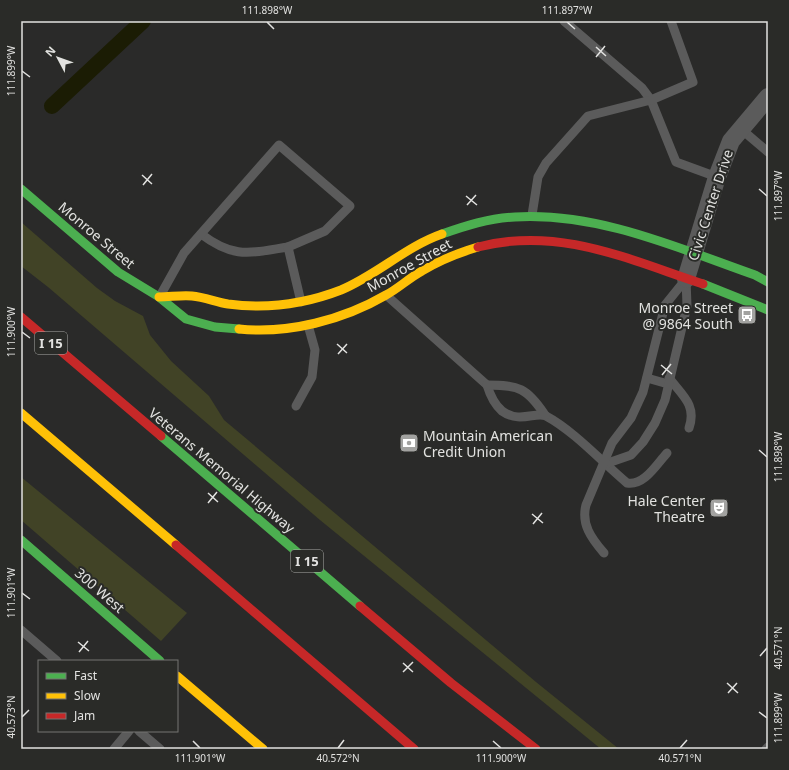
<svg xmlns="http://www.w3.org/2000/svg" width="789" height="770" font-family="'Noto Sans',sans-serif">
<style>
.green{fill:#414326}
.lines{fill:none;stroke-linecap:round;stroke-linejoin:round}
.canal{stroke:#1b1c04;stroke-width:16}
.lane{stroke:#5b5b5b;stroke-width:9}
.street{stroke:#5b5b5b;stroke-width:18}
.fast{stroke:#4caf50;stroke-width:9}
.slow{stroke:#ffc107;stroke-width:9}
.jam{stroke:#c62828;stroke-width:9}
.ticks{fill:none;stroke:#e2e2e0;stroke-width:1.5}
.labels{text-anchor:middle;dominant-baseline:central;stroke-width:4;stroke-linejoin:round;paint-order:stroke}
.shield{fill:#2a2b28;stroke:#ababa9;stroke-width:1}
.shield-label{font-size:13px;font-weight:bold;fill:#e2e2e0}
.street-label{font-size:14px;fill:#e2e2e0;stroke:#2a2b28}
.poi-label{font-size:14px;fill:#e2e2e0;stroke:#2a2b28;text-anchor:end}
.neatline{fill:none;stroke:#e2e2e0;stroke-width:1.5}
.ticks-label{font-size:10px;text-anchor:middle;fill:#e2e2e0}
</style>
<rect width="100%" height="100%" fill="#2a2a29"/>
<g class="green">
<path d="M21,222L97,288L115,301L143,316L150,335L171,361L209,396L224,420L536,682L619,749H601L320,520L48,287L21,266Z"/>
<path d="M21,477L187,613L161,641L21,520Z"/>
</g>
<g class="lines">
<path class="canal" d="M52,106L143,21"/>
<g class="lane">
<path d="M564,21L642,88L651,100L676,162L717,177"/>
<path d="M741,129L768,152"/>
<path d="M532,215L538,177L546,163L588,116L651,100L693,82L671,21"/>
<path d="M201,234C234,259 249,253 288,247"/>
<path d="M386,295L487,385C490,395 494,404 502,411C520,424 536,411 546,416C574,431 602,462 627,483C644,486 656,465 667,453"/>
<path d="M160,296L184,253L279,145L350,206L325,231L288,247L301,302"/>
<path d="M647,378L668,384"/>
<path d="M669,378C682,395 697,405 689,428"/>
<path d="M487,385C519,385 527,388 545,415"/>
<path d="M296,406L312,377L315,350L308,325"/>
<path d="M605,464L631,455L643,442L655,423L665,400L687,306L686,279"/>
<path d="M604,553C591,538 581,524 586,505L612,443L631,418L643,392L665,305L686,279"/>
<path d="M21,630L57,661"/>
<path d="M139,731L160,749"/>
<path d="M114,749L129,731"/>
<path d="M766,749L768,747"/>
</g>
<path class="street" d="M686,279L717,177L731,141L768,97"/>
<g class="fast">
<path d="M21,189L118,272L159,297L186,319L215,327L239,329"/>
<path d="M442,234C465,226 489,218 515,217C598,212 678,248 755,275L768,282"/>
<path d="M703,284L768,310"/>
<path d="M161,436L360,606"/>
<path d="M21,540L160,661"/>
</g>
<g class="slow">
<path d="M159,297C170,297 181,295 192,296C204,297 216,302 228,304C266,309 305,304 341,290C377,275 405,247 442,234"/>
<path d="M239,329C289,334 343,320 386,295C399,288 409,278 422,271C440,260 458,253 478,247"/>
<path d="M21,413L176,545"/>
<path d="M177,676L263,749"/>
</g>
<g class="jam">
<path d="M478,247C559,226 627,259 703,284"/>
<path d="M21,317L161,436"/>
<path d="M176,545L414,749"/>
<path d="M360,606L451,683L536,749"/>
</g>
</g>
<path class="ticks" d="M267,22L274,29M567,22L575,29M596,47L606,56M596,57L605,46M22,71L30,77M142,175L152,184M143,185L152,174M759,189L767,196M466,196L477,205M467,205L476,195M22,332L30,338M337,344L347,353M338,354L347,344M661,365L672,374M662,375L671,364M759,450L767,457M208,493L218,502M208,503L217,492M532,514L543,523M533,524L542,513M22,593L30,599M78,642L89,651M79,652L88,641M760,656L767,648M403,663L413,672M403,672L413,662M727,683L738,693M728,693L737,683M759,712L767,718M22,717L29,710M193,741L200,748M493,741L501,748M338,748L344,740M680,748L687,740"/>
<defs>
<g id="bus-square" transform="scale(1)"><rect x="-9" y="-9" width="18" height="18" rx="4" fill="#a2a2a0" stroke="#2a2b28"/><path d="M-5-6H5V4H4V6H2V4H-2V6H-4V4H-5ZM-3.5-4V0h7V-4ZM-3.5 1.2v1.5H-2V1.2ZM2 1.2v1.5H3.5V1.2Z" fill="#fff"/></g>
<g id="bank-square" transform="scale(1)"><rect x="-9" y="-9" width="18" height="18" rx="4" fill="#a2a2a0" stroke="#2a2b28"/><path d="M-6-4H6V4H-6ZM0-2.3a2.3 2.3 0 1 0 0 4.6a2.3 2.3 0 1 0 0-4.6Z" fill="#fff"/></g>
<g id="theatre-square" transform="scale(1)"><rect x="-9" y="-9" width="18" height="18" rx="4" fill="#a2a2a0" stroke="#2a2b28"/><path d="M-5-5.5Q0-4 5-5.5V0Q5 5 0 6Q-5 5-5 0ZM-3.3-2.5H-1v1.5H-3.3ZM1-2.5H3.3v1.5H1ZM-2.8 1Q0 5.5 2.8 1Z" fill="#fff"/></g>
</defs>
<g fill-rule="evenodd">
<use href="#bus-square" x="747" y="315"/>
<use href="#bank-square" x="409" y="443"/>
<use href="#theatre-square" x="719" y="508"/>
</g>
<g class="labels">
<g class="shield">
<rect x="35" y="332" width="32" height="22" rx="3"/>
<rect x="291" y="550" width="32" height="22" rx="3"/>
</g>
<g class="shield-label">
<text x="51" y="343">I 15</text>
<text x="307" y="561">I 15</text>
</g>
<g class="street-label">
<text transform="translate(710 205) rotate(-72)">Civic Center Drive</text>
<text transform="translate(97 235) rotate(40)">Monroe Street</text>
<text transform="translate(409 265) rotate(-29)">Monroe Street</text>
<text transform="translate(222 470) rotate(40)">Veterans Memorial Highway</text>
<text transform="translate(100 590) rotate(41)">300 West</text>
</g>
<g class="poi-label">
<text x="733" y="307">Monroe Street<tspan x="733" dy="16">@ 9864 South</tspan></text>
<text x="423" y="435" text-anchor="start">Mountain American<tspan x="423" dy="16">Credit Union</tspan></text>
<text x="705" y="500">Hale Center<tspan x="705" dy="16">Theatre</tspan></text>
</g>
</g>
<rect width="789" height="770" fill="none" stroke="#2a2b28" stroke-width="44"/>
<rect x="38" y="660" width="140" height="72" fill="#2a2b28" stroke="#747472"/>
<rect x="46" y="673" width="20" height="6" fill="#4caf50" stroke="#747472"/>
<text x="74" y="680" font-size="12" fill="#e2e2e0">Fast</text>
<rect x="46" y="693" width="20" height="6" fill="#ffc107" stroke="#747472"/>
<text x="74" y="700" font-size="12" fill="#e2e2e0">Slow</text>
<rect x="46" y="713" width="20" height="6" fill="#c62828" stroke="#747472"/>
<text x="74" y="720" font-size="12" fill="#e2e2e0">Jam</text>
<g transform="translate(58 58) rotate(311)" stroke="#2a2b28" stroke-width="3" paint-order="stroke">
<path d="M0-3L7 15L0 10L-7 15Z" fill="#e2e2e0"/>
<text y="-6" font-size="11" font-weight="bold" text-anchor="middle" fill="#e2e2e0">N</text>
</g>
<rect x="22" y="22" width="745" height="726" class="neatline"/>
<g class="ticks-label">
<text x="267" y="14">111.898°W</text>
<text x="567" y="14">111.897°W</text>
<text transform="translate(11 71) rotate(-90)" y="4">111.899°W</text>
<text transform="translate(778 196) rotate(-90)" y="4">111.897°W</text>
<text transform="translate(11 332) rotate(-90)" y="4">111.900°W</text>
<text transform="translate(778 457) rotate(-90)" y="4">111.898°W</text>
<text transform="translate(11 593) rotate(-90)" y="4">111.901°W</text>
<text transform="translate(778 648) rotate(-90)" y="4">40.571°N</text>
<text transform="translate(11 717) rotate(-90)" y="4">40.573°N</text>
<text transform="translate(778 718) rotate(-90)" y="4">111.899°W</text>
<text x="200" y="762">111.901°W</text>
<text x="338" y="762">40.572°N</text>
<text x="501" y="762">111.900°W</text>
<text x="680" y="762">40.571°N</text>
</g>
</svg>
